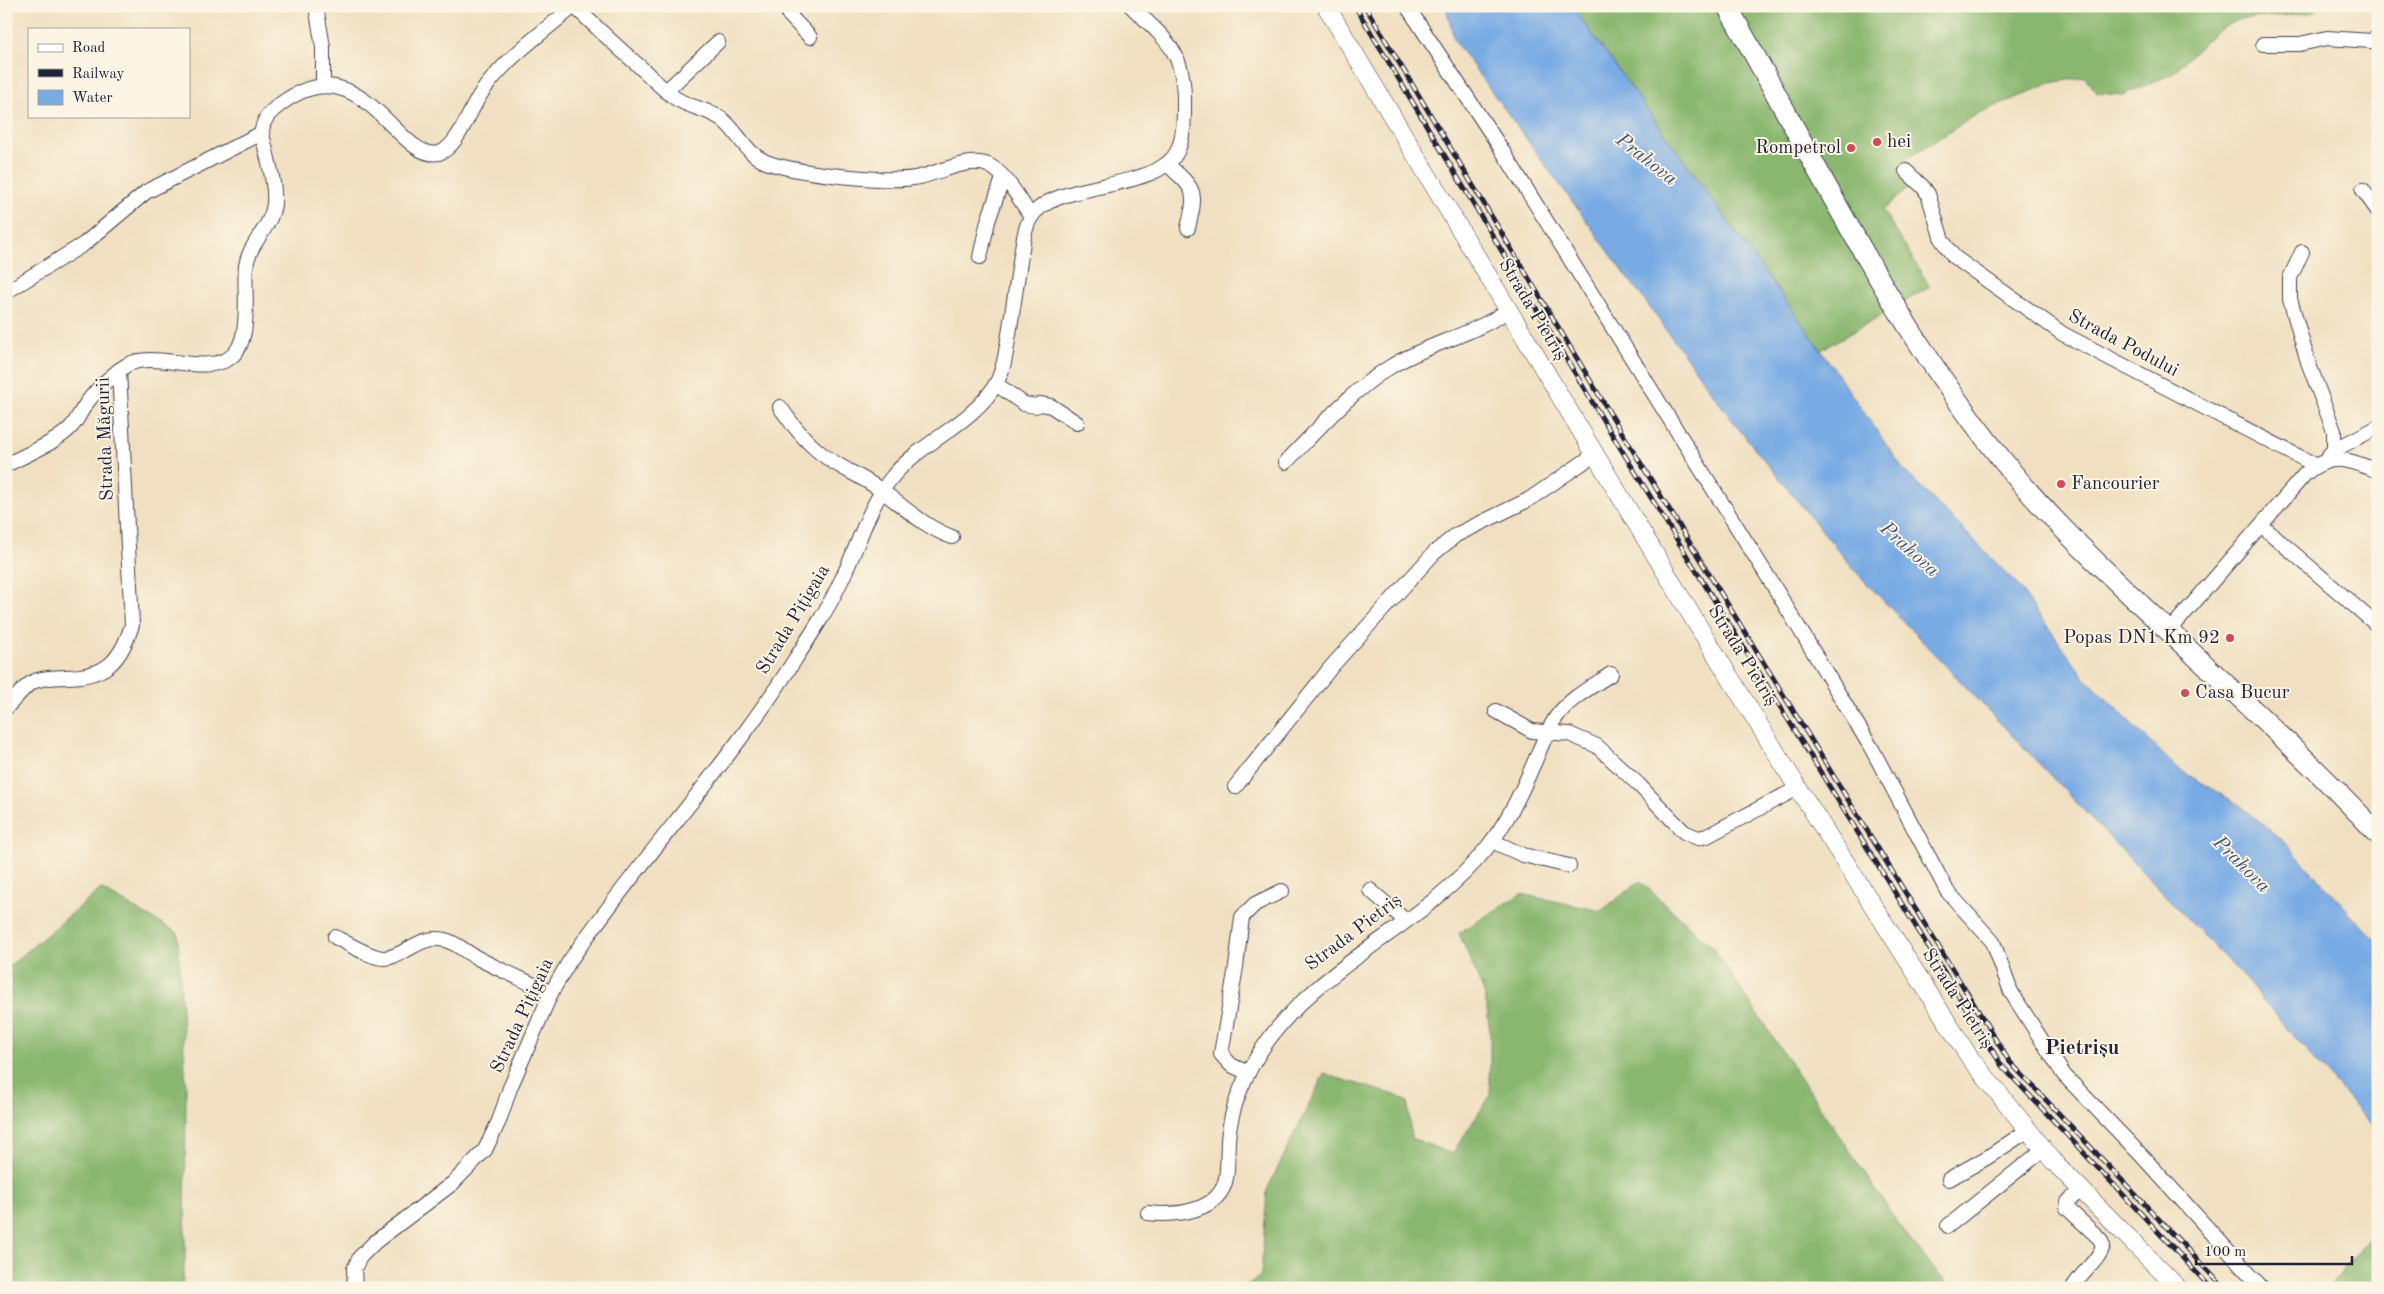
<svg xmlns="http://www.w3.org/2000/svg" width="2384" height="1294" font-family="'Old Standard TT',serif">
<style>
.forest{fill:#8ab76f;stroke:#566c55}
.water{fill:#78aae4;stroke:#4d6690}
.lines{fill:none;stroke-linecap:round;stroke-linejoin:round}
.minor-casing{stroke:#413e4f;stroke-width:16}
.major-casing{stroke:#413e4f;stroke-width:19}
.highway-casing{stroke:#413e4f;stroke-width:22}
.minor{stroke:#fff;stroke-width:14}
.major{stroke:#fff;stroke-width:18}
.highway{stroke:#fff;stroke-width:20}
.rail-casing{stroke:#22223b;stroke-width:5}
.rail{stroke:#fcf5e5;stroke-width:3;stroke-dasharray:9;stroke-linecap:butt}
.poi-dot{fill:#d1495b;stroke:#fcf5e5;stroke-width:2}
.labels{text-anchor:middle;dominant-baseline:central;stroke-width:4;stroke-linejoin:round;paint-order:stroke}
.poi-label{font-size:19px;fill:#22223b;stroke:#fcf5e5;text-anchor:start}
.street-label{font-size:19px;fill:#22223b;stroke:#fcf5e5}
.water-label{font-size:20px;font-style:italic;fill:#44587f;stroke:#fcf5e5}
.quarter-label{font-size:21px;font-weight:bold;fill:#22223b;stroke:#fcf5e5}
</style>
<rect width="100%" height="100%" fill="#fcf5e5"/>
<filter id="ink" filterUnits="userSpaceOnUse"><feTurbulence type="fractalNoise" baseFrequency=".02" numOctaves="2"/><feDisplacementMap in="SourceGraphic" scale="10" xChannelSelector="R" yChannelSelector="G"/><feConvolveMatrix kernelMatrix="1 2 1 2 8 2 1 2 1" color-interpolation-filters="sRGB"/></filter>
<filter id="wash" filterUnits="userSpaceOnUse"><feTurbulence type="fractalNoise" baseFrequency=".0096" numOctaves="4" result="noise"/><feDisplacementMap in="SourceGraphic" scale="20" xChannelSelector="R" yChannelSelector="G"/><feGaussianBlur stdDeviation="1.12" result="paint"/><feColorMatrix in="noise" values="0 0 0 0 0 0 0 0 0 0 0 0 0 0 0 0 0 1.4 0 .05"/><feComposite in="paint" operator="in"/></filter>
<g filter="url(#wash)">
<rect width="100%" height="100%" fill="#f0e0c1"/>
<g class="forest">
<path d="M1572,6H2323L2311,13L2240,19L2214,33L2172,74L2122,95L2097,93L2085,77L2051,83L1979,113L1897,165L1912,185L1883,210L1930,287L1821,350Z"/>
<path d="M1640,881L1713,948L1906,1235L1950,1288H1242L1261,1276L1267,1190L1324,1074L1395,1095L1408,1102L1411,1138L1452,1154L1490,1096V1032L1485,995L1459,933L1521,894L1601,911Z"/>
<path d="M101,889L178,933L186,1089L185,1258L182,1288H6V969Z"/>
<path d="M2378,1226V1288H2329Z"/>
</g>
<path class="water" d="M1446,6H1572L1821,350L1903,469L2016,583L2084,677L2178,769L2241,806L2284,842L2378,943V1133L2244,978L1856,572L1738,428L1454,40Z"/>
</g>
<g filter="url(#ink)">
<g class="lines">
<g class="minor-casing">
<g id="minor">
<path d="M316,6L323,47V86"/>
<path d="M574,6C595,26 616,46 638,65C650,76 662,89 675,98C690,108 709,109 723,120C739,133 746,154 766,162C796,173 890,184 920,177C940,172 971,156 990,166C1007,175 1020,201 1031,216"/>
<path d="M794,6L789,15L810,37"/>
<path d="M1407,6L1502,150L1773,585L1872,749L1947,891L1993,942L2011,992L2064,1075L2142,1156L2262,1288"/>
<path d="M2263,44H2300L2327,38L2371,41L2378,37"/>
<path d="M666,91L718,42"/>
<path d="M1168,165C1196,190 1197,191 1188,228"/>
<path d="M1906,171L1923,187L1928,194L1942,240L1954,257L2063,334L2315,465"/>
<path d="M2363,190L2378,211"/>
<path d="M2302,252L2290,278V299L2308,362L2334,431V450"/>
<path d="M980,257L988,221L1003,178"/>
<path d="M6,292L84,244L146,192L262,133"/>
<path d="M996,384L1024,404L1035,406L1041,404L1051,406L1077,423"/>
<path d="M780,407C793,426 807,444 826,457C844,470 865,478 882,491C904,507 926,528 952,537"/>
<path d="M2329,455L2334,450L2378,427"/>
<path d="M1286,462C1318,429 1351,391 1390,367C1427,344 1473,335 1507,311"/>
<path d="M6,465C25,455 58,442 72,426C77,420 81,411 86,404C95,391 113,373 127,365C155,350 199,375 228,359C254,344 243,291 246,266C249,243 271,228 274,204C276,181 266,155 262,133C262,119 271,111 282,103C363,43 397,163 439,153C457,148 470,110 480,95C503,60 542,33 574,6"/>
<path d="M2262,526L2378,626"/>
<path d="M2177,622L2305,474C2332,451 2348,460 2378,471"/>
<path d="M6,708C14,700 22,689 31,683C41,677 52,678 64,677C105,677 120,663 132,625L119,370"/>
<path d="M1496,711L1532,731L1569,734L1597,746L1638,784L1684,832L1698,838L1707,836L1798,788"/>
<path d="M1235,787L1332,666L1434,553L1456,535L1528,500L1594,455"/>
<path d="M1492,841L1523,855L1569,866"/>
<path d="M1370,890L1406,921"/>
<path d="M335,937C347,943 371,958 384,958C406,957 418,934 445,940C456,943 462,949 472,955C497,969 525,980 551,993"/>
<path d="M1248,1073L1231,1065L1221,1054L1236,967L1242,917L1255,904L1282,891"/>
<path d="M1949,1179L1988,1157L2027,1131"/>
<path d="M1148,1213C1176,1216 1220,1212 1226,1178C1229,1161 1226,1142 1230,1125C1235,1098 1247,1072 1262,1049C1319,963 1422,928 1486,849C1507,823 1521,793 1534,763C1541,747 1547,730 1557,716C1570,698 1593,686 1611,674"/>
<path d="M1948,1226L2043,1150"/>
<path d="M355,1288L354,1269L360,1257L375,1242L453,1183L485,1150L499,1121L510,1088L551,993L569,962C640,859 727,767 794,661C811,635 828,609 841,581C858,547 868,506 893,476C922,441 975,423 997,382C1005,367 1006,350 1009,334C1013,308 1017,281 1021,255C1023,243 1024,229 1030,219C1051,178 1164,194 1179,147C1184,133 1184,118 1184,104C1185,51 1167,41 1131,6"/>
<path d="M2073,1288C2081,1272 2098,1262 2103,1246L2100,1239L2067,1208L2068,1202L2081,1189"/>
</g>
</g>
<g class="major-casing">
<path id="major" d="M1326,6L1692,616L1798,788L1970,1058L2054,1162L2178,1288"/>
</g>
<g class="highway-casing">
<path id="highway" d="M1727,6C1819,167 1897,335 2017,478C2055,523 2097,563 2140,604C2220,680 2303,753 2378,834"/>
</g>
<use href="#minor" class="minor"/>
<use href="#major" class="major"/>
<use href="#highway" class="highway"/>
<g class="rail-casing">
<g id="rail">
<path d="M1355,6L1600,415L2002,1066L2211,1288"/>
<path d="M1365,6L1608,410L2009,1061L2224,1288"/>
</g>
</g>
<use href="#rail" class="rail"/>
</g>
</g>
<g class="poi-dot">
<circle cx="1877" cy="142" r="5"/>
<circle cx="1851" cy="148" r="5"/>
<circle cx="2061" cy="484" r="5"/>
<circle cx="2230" cy="638" r="5"/>
<circle cx="2185" cy="693" r="5"/>
</g>
<g class="labels">
<g class="poi-label">
<text x="1887" y="142">hei</text>
<text x="1841" y="148" text-anchor="end">Rompetrol</text>
<text x="2071" y="484">Fancourier</text>
<text x="2220" y="638" text-anchor="end">Popas DN1 Km 92</text>
<text x="2195" y="693">Casa Bucur</text>
</g>
<g class="street-label">
<text transform="translate(1532 310) rotate(59)">Strada Pietriș</text>
<text transform="translate(2123 344) rotate(28)">Strada Podului</text>
<text transform="translate(106 439) rotate(-92)">Strada Măgurii</text>
<text transform="translate(794 620) rotate(-59)">Strada Pițigaia</text>
<text transform="translate(1742 656) rotate(58)">Strada Pietriș</text>
<text transform="translate(1354 933) rotate(-37)">Strada Pietriș</text>
<text transform="translate(1957 999) rotate(57)">Strada Pietriș</text>
<text transform="translate(523 1016) rotate(-65)">Strada Pițigaia</text>
</g>
<g class="water-label">
<text transform="translate(1646 160) rotate(38)">Prahova</text>
<text transform="translate(1909 550) rotate(42)">Prahova</text>
<text transform="translate(2241 865) rotate(45)">Prahova</text>
</g>
<g class="quarter-label">
<text x="2082" y="1048">Pietrișu</text>
</g>
</g>
<rect width="2384" height="1294" fill="none" stroke="#fcf5e5" stroke-width="25"/>
<rect x="28" y="28" width="162" height="90" fill="#fcf5e5" stroke="#a5a1a1"/>
<rect x="38" y="44" width="25" height="8" fill="#ffffff" stroke="#a5a1a1"/>
<text x="72" y="52" font-size="15" fill="#22223b">Road</text>
<rect x="38" y="69" width="25" height="8" fill="#22223b" stroke="#a5a1a1"/>
<text x="72" y="78" font-size="15" fill="#22223b">Railway</text>
<rect x="38" y="90" width="25" height="15" fill="#78aae4" stroke="#a5a1a1"/>
<text x="72" y="102" font-size="15" fill="#22223b">Water</text>
<path d="M2196 1256v8h156v-8" fill="none" stroke="#22223b" stroke-width="2.5"/>
<text x="2204" y="1256" font-size="15" fill="#22223b" stroke="#fcf5e5" stroke-width="4" paint-order="stroke">100 m</text>
</svg>
